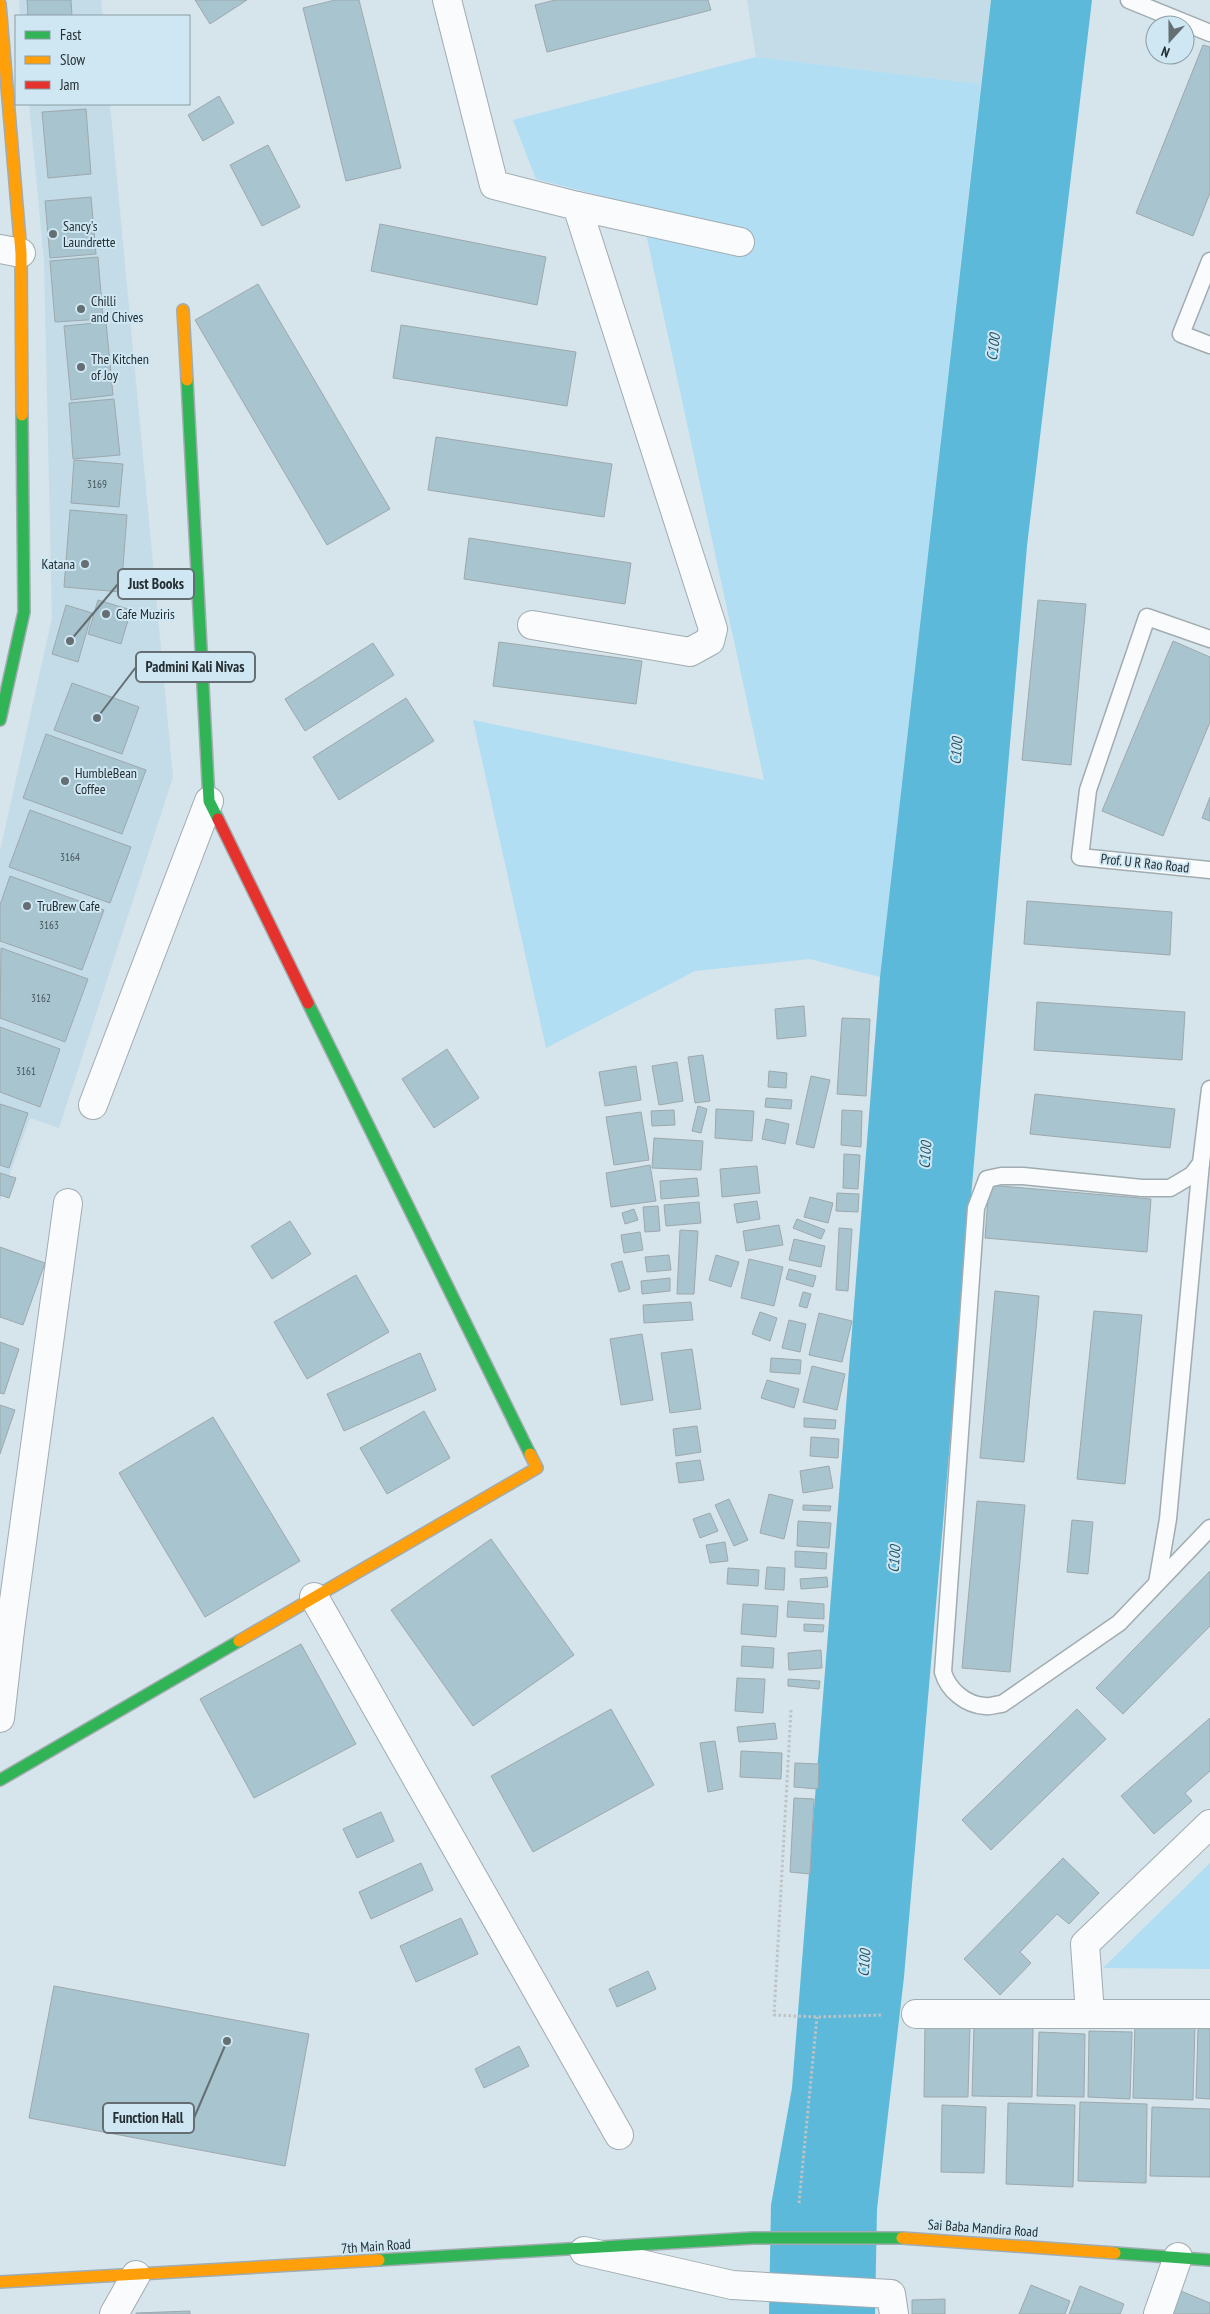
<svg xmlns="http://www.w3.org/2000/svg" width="1210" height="2314" font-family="'PT Sans Narrow',sans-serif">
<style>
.built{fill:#c3dce7}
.green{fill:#b1def2}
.water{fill:#5cb9da}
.building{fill:#a7c4cf;stroke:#9ea8ad}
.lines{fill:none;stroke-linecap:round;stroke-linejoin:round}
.lane-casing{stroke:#a1acb1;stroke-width:19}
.street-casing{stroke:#a1acb1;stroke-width:30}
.fast-casing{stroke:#a1acb1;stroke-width:14}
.slow-casing{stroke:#a1acb1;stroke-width:14}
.jam-casing{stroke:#a1acb1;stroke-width:14}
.path{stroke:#bec3c5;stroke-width:3;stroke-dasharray:2.5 2.5;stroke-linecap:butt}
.lane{stroke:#f9fbfc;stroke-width:16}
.street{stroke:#f9fbfc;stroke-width:28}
.fast{stroke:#30b455;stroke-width:11}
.slow{stroke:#ff9f0a;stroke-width:11}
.jam{stroke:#e5322d;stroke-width:11}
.poi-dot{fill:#646e73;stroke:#cee7f3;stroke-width:2}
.labels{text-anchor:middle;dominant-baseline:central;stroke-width:4;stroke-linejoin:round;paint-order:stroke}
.number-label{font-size:11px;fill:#46545a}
.poi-label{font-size:14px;fill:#262f33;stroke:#cee7f3;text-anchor:start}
.street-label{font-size:14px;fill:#262f33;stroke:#cee7f3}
.water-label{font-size:15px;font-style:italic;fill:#265569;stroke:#cee7f3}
.leader{fill:none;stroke:#646e73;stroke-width:2}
.callout-dot{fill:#646e73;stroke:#cee7f3;stroke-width:2}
.callout{fill:#cee7f3;stroke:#646e73;stroke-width:2}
.callout-label{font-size:15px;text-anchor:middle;font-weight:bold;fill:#262f33}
</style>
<rect width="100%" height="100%" fill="#d6e4eb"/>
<g class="built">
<path d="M19,0H101L103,16H20Z"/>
<path d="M747,0H991L981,84L756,57Z"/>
<path d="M29,104H110L173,777L59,1128L30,1118L0,1201V851L52,618L44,260Z"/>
</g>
<g class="green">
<path d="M756,57L981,84L880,977L810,959L695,971L546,1048L473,720L764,780L640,206L536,179L513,120Z"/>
<path d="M1210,1863V1969L1103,1968Z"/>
</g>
<path class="water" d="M991,0H1092L1027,546L904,1977L877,2209L875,2314H769L771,2205L792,2088L880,977Z"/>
<g class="building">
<path d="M27,0H71L72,16H28Z"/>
<path d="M195,0H247L210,24Z"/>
<path d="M335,0H359L401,168L346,181L303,8Z"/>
<path d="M555,0H708L711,10L547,52L535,5Z"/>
<path d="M1203,45L1210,47V193L1193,236L1136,213Z"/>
<path d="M219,96L234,123L203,141L188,115Z"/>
<path d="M86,109L91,174L48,178L42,112Z"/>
<path d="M268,145L300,207L262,226L230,165Z"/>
<path d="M91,197L96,254L50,258L45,201Z"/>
<path d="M380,224L546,257L537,305L371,271Z"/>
<path d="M98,257L103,319L55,322L50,261Z"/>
<path d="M258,284L390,509L327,545L195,320Z"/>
<path d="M106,322L113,395L71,400L64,326Z"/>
<path d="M401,325L576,352L567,406L393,378Z"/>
<path d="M114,399L120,455L73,459L69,403Z"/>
<path d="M436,437L612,464L604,517L428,490Z"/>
<path d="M74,460L123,464L119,507L71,503Z"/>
<path d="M70,510L127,515L121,592L64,587Z"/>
<path d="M469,538L631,563L625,604L464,579Z"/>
<path d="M98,600L131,610L121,644L88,634Z"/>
<path d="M1038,600L1086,604L1071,765L1022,760Z"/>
<path d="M66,605L92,613L78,662L52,654Z"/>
<path d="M1173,641L1210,657V722L1163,836L1102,811Z"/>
<path d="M499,642L642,661L636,704L493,686Z"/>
<path d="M373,643L394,675L305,731L285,699Z"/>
<path d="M72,683L139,707L122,754L54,730Z"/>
<path d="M406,698L434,741L339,800L313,757Z"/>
<path d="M46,734L146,770L122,834L23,798Z"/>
<path d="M1210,797V821L1202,818Z"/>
<path d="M30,810L131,847L110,903L9,867Z"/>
<path d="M10,876L104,910L82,970L0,941V905Z"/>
<path d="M1027,901L1172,912L1170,955L1024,944Z"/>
<path d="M1,948L88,979L65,1042L0,1018Z"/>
<path d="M1037,1002L1185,1012L1182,1060L1034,1050Z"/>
<path d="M804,1006L806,1036L777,1039L775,1009Z"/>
<path d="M842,1018L870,1019L866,1096L837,1094Z"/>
<path d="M0,1027L60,1049L40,1107L0,1092Z"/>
<path d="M447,1049L479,1098L434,1128L402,1079Z"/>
<path d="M703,1055L710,1101L695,1103L688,1057Z"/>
<path d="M677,1062L683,1101L659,1105L652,1066Z"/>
<path d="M636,1066L641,1100L605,1106L599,1072Z"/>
<path d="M769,1071L787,1073L786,1088L768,1087Z"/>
<path d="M811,1076L830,1080L814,1148L796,1144Z"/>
<path d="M1035,1094L1175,1109L1170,1148L1030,1134Z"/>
<path d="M766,1098L792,1100L791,1109L765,1107Z"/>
<path d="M0,1104L28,1113L9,1168L0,1165Z"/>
<path d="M698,1106L707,1109L701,1133L692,1131Z"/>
<path d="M716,1109L754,1111L752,1141L715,1138Z"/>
<path d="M674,1110L675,1125L652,1126L651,1111Z"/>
<path d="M842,1110L862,1111L861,1147L841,1145Z"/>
<path d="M641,1112L649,1160L614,1165L606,1117Z"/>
<path d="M766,1119L789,1124L785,1144L762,1139Z"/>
<path d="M654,1138L703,1141L701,1170L652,1168Z"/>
<path d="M844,1154L860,1155L858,1189L843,1188Z"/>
<path d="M650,1165L656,1201L611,1207L606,1173Z"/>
<path d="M757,1166L760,1193L722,1197L720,1169Z"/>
<path d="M0,1173L16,1178L9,1198L0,1195Z"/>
<path d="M697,1178L699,1196L661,1199L660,1181Z"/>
<path d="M989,1185L1151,1199L1147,1252L985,1238Z"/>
<path d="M837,1193L859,1194L858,1212L836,1211Z"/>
<path d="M810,1197L833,1203L828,1223L804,1217Z"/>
<path d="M757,1201L760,1219L737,1223L734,1204Z"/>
<path d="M699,1202L701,1223L666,1226L664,1205Z"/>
<path d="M658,1206L660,1231L645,1232L643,1207Z"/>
<path d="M634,1209L638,1220L625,1224L622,1213Z"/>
<path d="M797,1219L825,1230L821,1239L793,1228Z"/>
<path d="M290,1221L311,1254L272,1279L251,1246Z"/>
<path d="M779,1225L783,1245L746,1251L743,1231Z"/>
<path d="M839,1228L852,1229L848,1291L836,1290Z"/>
<path d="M680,1230L698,1231L694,1294H677Z"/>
<path d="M640,1232L643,1250L624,1253L621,1235Z"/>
<path d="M794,1239L825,1246L821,1267L789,1260Z"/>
<path d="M0,1247L45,1263L23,1325L0,1317Z"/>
<path d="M669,1255L671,1270L647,1272L645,1257Z"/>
<path d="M716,1255L739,1262L731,1287L709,1280Z"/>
<path d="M749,1259L783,1267L774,1306L741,1298Z"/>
<path d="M622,1261L630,1289L619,1292L611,1264Z"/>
<path d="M789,1269L816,1276L813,1287L786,1279Z"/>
<path d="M356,1275L389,1332L307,1379L274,1322Z"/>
<path d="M670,1278V1291L642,1294L641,1281Z"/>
<path d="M995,1291L1039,1296L1024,1462L980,1458Z"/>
<path d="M803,1292L811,1294L807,1308L799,1306Z"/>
<path d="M691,1302L693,1320L644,1323L643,1305Z"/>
<path d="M1094,1311L1142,1315L1125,1484L1077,1479Z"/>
<path d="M760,1312L777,1318L770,1341L752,1334Z"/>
<path d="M819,1313L852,1321L842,1362L809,1355Z"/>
<path d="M789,1320L806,1324L800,1352L782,1348Z"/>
<path d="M642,1334L653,1400L621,1405L610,1339Z"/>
<path d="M0,1342L19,1349L4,1394L0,1393Z"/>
<path d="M692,1349L701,1409L670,1413L661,1353Z"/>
<path d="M420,1353L436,1390L344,1431L327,1394Z"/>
<path d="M771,1358L801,1360L800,1374L770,1372Z"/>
<path d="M812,1366L845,1374L837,1410L803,1402Z"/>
<path d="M767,1380L799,1389L794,1408L761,1398Z"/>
<path d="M0,1405L15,1410L0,1454Z"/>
<path d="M424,1411L450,1458L387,1494L360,1448Z"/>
<path d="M213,1417L300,1561L205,1617L119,1473Z"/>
<path d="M804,1418L836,1420L835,1429L804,1427Z"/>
<path d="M697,1426L701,1452L676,1456L673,1429Z"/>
<path d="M811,1437L839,1439L838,1458L810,1456Z"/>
<path d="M700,1460L704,1480L679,1483L676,1463Z"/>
<path d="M829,1466L833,1488L803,1493L800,1471Z"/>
<path d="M769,1494L793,1500L784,1539L760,1533Z"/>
<path d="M729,1499L748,1540L734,1546L715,1505Z"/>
<path d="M977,1501L1025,1505L1010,1672L962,1668Z"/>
<path d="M803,1505L831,1506L830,1511L803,1510Z"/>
<path d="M710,1513L718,1531L700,1538L693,1519Z"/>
<path d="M1072,1520L1093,1522L1088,1574L1067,1572Z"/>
<path d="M798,1521L831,1523L829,1548L797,1546Z"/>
<path d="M491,1539L574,1655L473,1726L391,1610Z"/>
<path d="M725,1542L728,1561L710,1563L706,1545Z"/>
<path d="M795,1551L827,1553L826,1569L795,1567Z"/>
<path d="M767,1567L785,1568L784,1590L765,1589Z"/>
<path d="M728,1568L759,1570L758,1586L727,1584Z"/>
<path d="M1210,1571V1626L1123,1714L1096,1688Z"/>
<path d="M827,1577L828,1587L801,1589L800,1579Z"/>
<path d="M788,1601L824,1604V1619L787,1617Z"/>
<path d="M743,1604L778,1606L776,1637L741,1634Z"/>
<path d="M804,1624L824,1625L823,1632L804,1631Z"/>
<path d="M301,1644L356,1744L254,1798L200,1699Z"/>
<path d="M742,1646L774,1648L773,1668L741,1666Z"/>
<path d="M821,1650L822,1668L789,1670L788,1653Z"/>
<path d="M737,1678L765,1679L763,1713L735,1711Z"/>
<path d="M788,1679L820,1681L819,1689L788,1686Z"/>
<path d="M611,1709L654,1785L533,1852L491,1776Z"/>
<path d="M1077,1709L1106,1739L991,1850L962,1820Z"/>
<path d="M1210,1718V1771L1185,1793L1192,1801L1154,1834L1121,1796Z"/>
<path d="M775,1723L777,1739L739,1742L737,1727Z"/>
<path d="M715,1741L723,1789L708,1792L700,1743Z"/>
<path d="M741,1751L782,1753L781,1779L740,1777Z"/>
<path d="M795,1763L819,1764L818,1789L794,1787Z"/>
<path d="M794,1798L814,1799L810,1874L790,1872Z"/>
<path d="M381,1812L394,1841L357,1858L343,1829Z"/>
<path d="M1063,1858L1099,1893L1069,1924L1057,1914L1020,1952L1031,1963L1000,1995L964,1959Z"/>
<path d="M421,1863L433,1890L371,1919L359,1892Z"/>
<path d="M461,1918L478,1954L416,1982L400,1946Z"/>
<path d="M648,1971L656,1989L617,2007L609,1989Z"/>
<path d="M54,1986L309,2034L285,2166L29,2118Z"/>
<path d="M925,2024L970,2025L968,2097H924Z"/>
<path d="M1135,2024L1195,2026L1193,2100L1133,2098Z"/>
<path d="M974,2026L1033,2028L1032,2097L972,2096Z"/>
<path d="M1198,2028L1210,2029V2099L1196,2098Z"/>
<path d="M1089,2031L1132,2032L1130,2099L1088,2097Z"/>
<path d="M1039,2032L1085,2034L1084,2097L1037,2096Z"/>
<path d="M519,2046L529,2066L484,2088L475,2069Z"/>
<path d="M1080,2102L1147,2104L1146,2183L1078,2181Z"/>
<path d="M1008,2103L1075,2105L1073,2187L1006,2184Z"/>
<path d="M942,2105L986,2107L984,2173L941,2172Z"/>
<path d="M1152,2107L1210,2109V2177L1150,2176Z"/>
<path d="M1031,2285L1070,2301L1065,2314H1019Z"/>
<path d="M1080,2286L1124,2304L1120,2314H1069Z"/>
<path d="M1176,2289L1210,2303V2314H1166Z"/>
<path d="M945,2299V2314H912V2300Z"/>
<path d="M190,2311V2314H136V2313Z"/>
</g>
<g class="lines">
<g class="lane-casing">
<g id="lane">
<path d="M1129,0L1210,33"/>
<path d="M1210,261L1181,334L1210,345"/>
<path d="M1210,639L1147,617L1088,790L1080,857L1210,870"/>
<path d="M1210,1089L1201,1163L1192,1175L1170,1188H1142L1023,1176H1001L987,1179L976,1208L943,1672C948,1690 966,1705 985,1706C990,1707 997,1704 1002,1704L1119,1623L1210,1528"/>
<path d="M1157,1583L1168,1519L1201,1163"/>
</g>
</g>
<g class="street-casing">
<g id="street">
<path d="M447,0L494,185L577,206L713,629L710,641L690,652L532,625"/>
<path d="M577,206L740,242"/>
<path d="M0,249L21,253"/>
<path d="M93,1105L209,801"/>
<path d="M314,1597L619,2135"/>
<path d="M0,1627L10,1630L0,1718"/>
<path d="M10,1630L68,1203"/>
<path d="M916,2014H1210"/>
<path d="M1090,2014L1085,1944L1210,1824"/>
<path d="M584,2251L732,2285L891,2294L894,2314"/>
<path d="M114,2314L136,2275"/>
<path d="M1158,2314L1178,2257"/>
</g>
</g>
<g class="fast-casing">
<g id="fast">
<path d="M187,380L209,801L218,819"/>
<path d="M0,720L24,612L22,415"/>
<path d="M308,1003L530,1454"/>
<path d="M0,1780L239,1641"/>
<path d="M1115,2253L1210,2260"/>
<path d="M379,2260L753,2238H902"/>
</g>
</g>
<g class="slow-casing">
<g id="slow">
<path d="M0,4L21,253L22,415"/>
<path d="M183,310L187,380"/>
<path d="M239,1641L537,1468L530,1454"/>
<path d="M902,2238L1115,2253"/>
<path d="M0,2282L379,2260"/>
</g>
</g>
<g class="jam-casing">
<path id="jam" d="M218,819L308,1003"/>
</g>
<g class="path">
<path d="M791,1710L774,2015L817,2017L883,2015"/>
<path d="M799,2203L817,2017"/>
</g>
<use href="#lane" class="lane"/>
<use href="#street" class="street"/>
<use href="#fast" class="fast"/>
<use href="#slow" class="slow"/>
<use href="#jam" class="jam"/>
</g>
<g class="poi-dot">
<circle cx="53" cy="234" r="5"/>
<circle cx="81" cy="309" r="5"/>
<circle cx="81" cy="367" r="5"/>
<circle cx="85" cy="564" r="5"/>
<circle cx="106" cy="614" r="5"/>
<circle cx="65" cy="781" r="5"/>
<circle cx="27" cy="906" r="5"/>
</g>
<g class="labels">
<g class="number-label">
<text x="97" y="484">3169</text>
<text x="70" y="857">3164</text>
<text x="49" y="925">3163</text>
<text x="41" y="998">3162</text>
<text x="26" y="1071">3161</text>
</g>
<g class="poi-label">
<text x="63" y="226">Sancy's<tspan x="63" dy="16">Laundrette</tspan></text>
<text x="91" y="301">Chilli<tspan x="91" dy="16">and Chives</tspan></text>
<text x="91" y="359">The Kitchen<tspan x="91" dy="16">of Joy</tspan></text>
<text x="75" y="564" text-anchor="end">Katana</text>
<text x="116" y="614">Cafe Muziris</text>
<text x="75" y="773">HumbleBean<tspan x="75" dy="16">Coffee</tspan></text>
<text x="37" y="906">TruBrew Cafe</text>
</g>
<g class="street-label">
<text transform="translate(1145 863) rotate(6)">Prof. U R Rao Road</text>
<text transform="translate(983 2228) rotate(4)">Sai Baba Mandira Road</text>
<text transform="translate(376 2246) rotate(-4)">7th Main Road</text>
</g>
<g class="water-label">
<text transform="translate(993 347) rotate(-83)">C100</text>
<text transform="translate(956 751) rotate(-86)">C100</text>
<text transform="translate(925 1155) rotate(-86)">C100</text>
<text transform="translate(894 1559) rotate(-86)">C100</text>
<text transform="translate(864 1963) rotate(-86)">C100</text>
</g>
</g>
<path class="leader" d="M70 641L118 584M97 718L136 667M227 2041L194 2118"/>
<g class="callout-dot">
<circle cx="70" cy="641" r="5"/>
<circle cx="97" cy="718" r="5"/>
<circle cx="227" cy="2041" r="5"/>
</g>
<g class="callout">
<rect x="118" y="569" width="76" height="30" rx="5"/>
<rect x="136" y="652" width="119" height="30" rx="5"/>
<rect x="103" y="2103" width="91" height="30" rx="5"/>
</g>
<g class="callout-label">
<text x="156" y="589">Just Books</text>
<text x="195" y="672">Padmini Kali Nivas</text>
<text x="148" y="2123">Function Hall</text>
</g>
<rect x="15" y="15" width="175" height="90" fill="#cee7f3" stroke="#8b9da6"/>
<rect x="25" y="31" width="25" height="8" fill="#30b455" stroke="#8b9da6"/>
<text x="60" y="40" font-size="15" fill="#262f33">Fast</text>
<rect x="25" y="56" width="25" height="8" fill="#ff9f0a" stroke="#8b9da6"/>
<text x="60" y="65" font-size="15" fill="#262f33">Slow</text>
<rect x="25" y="81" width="25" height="8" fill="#e5322d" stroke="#8b9da6"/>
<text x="60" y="90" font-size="15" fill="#262f33">Jam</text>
<g transform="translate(1170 40) rotate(201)"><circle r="24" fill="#cee7f3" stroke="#8b9da6"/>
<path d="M0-4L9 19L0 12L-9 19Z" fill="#646e73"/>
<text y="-8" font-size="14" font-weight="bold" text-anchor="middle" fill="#262f33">N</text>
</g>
</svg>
